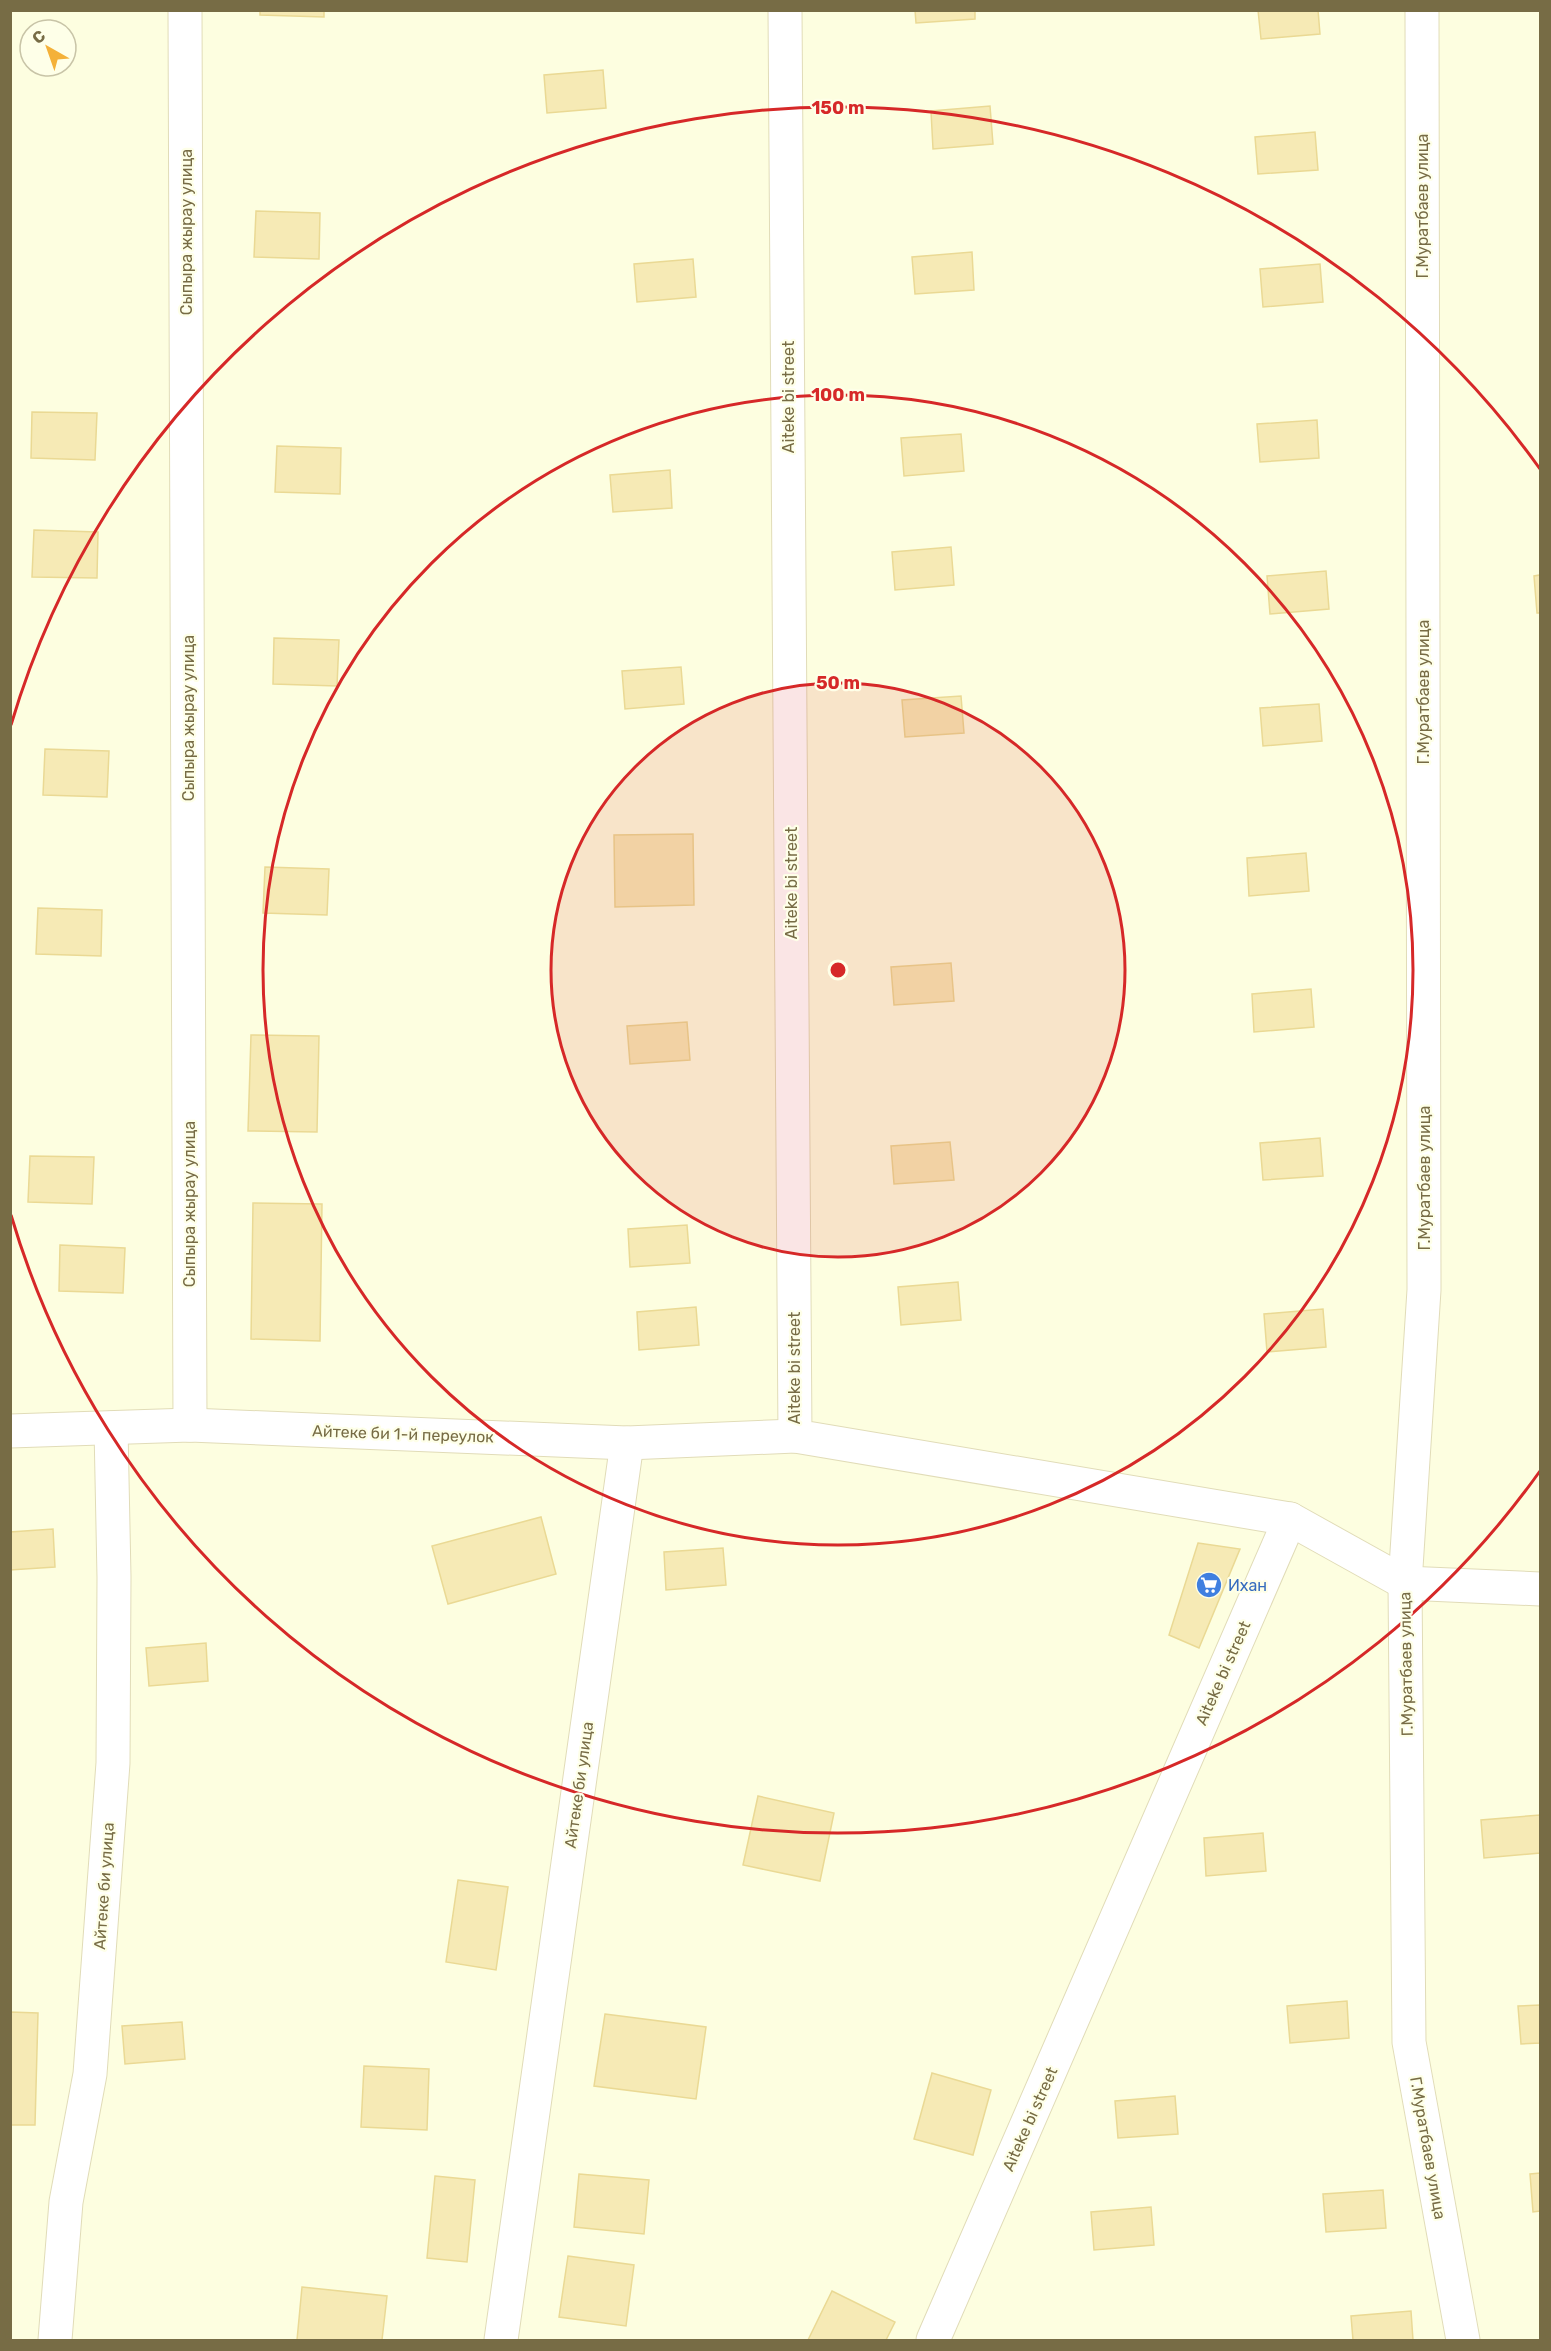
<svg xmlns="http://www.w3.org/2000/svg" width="1551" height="2351" font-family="Rubik,sans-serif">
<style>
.building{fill:#f6eab5;stroke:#ead994;stroke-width:1.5}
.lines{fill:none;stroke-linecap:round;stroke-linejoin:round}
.minor-casing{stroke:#e1dcb8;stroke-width:35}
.minor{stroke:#fff;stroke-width:33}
.ring{fill:none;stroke:#d62828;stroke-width:3}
.labels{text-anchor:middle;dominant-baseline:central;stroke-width:4.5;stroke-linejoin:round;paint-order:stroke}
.street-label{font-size:16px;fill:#776c45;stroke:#feffe8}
.shop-label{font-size:16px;fill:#366cbe;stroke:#feffe8;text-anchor:start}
.centre{fill:#d62828;stroke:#feffe8;stroke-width:3}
.ring-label{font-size:18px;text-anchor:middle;font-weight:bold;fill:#d62828;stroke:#feffe8;stroke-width:4.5;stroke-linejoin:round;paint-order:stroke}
</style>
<rect width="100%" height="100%" fill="#fdfee0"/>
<g class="building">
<path d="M260,10H324V17L260,15Z"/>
<path d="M915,10H975V19L916,23Z"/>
<path d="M1258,10H1318L1320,34L1261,39Z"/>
<path d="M603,70L606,108L547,113L544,75Z"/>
<path d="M990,106L993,144L933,149L931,111Z"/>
<path d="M1315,132L1318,170L1258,174L1255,137Z"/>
<path d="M256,211L320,213L319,259L254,257Z"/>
<path d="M972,252L974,290L915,294L912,257Z"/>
<path d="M693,259L696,297L637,302L634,264Z"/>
<path d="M1320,264L1323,302L1263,307L1260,269Z"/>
<path d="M32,412L97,413L95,460L31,458Z"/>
<path d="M1317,420L1319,458L1260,462L1257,424Z"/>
<path d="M961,434L964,471L904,476L901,438Z"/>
<path d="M277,446L341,448L340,494L275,492Z"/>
<path d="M670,470L672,508L613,512L610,475Z"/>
<path d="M34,530L98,532L97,578L32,577Z"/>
<path d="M951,547L954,585L895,590L892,552Z"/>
<path d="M1326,571L1329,609L1270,614L1267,576Z"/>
<path d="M1540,575V613H1537L1534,576Z"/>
<path d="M274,638L339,640L337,686L273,684Z"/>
<path d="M681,667L684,704L625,709L622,671Z"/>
<path d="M961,696L964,733L905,737L902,700Z"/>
<path d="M1319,704L1322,741L1263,746L1260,708Z"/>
<path d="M45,749L109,751L107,797L43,795Z"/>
<path d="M693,834L694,905L615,907L614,835Z"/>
<path d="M1306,853L1309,891L1249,896L1247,858Z"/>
<path d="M265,867L329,869L327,915L263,913Z"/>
<path d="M38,908L102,910L101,956L36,954Z"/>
<path d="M951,963L954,1001L894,1005L891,967Z"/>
<path d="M1311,989L1314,1027L1254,1032L1252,994Z"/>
<path d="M687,1022L690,1060L630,1064L627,1026Z"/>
<path d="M251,1035L319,1036L317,1132L248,1131Z"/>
<path d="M1320,1138L1323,1176L1263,1180L1260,1143Z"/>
<path d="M950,1142L954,1180L894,1184L891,1146Z"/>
<path d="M30,1156L94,1157L92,1204L28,1202Z"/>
<path d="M253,1203L322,1204L320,1341L251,1339Z"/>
<path d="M687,1225L690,1263L630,1267L628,1229Z"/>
<path d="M60,1245L125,1248L123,1293L59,1291Z"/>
<path d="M958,1282L961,1320L901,1325L898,1287Z"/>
<path d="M696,1307L699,1345L639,1350L637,1312Z"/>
<path d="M1323,1309L1326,1347L1267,1352L1264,1314Z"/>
<path d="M541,1517L556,1574L448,1604L432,1546Z"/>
<path d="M53,1529L55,1567L10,1570V1532Z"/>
<path d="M1198,1543L1240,1549L1199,1648L1169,1635Z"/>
<path d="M723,1548L726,1585L666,1590L664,1552Z"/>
<path d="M206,1643L208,1681L149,1686L146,1648Z"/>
<path d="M758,1796L834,1813L820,1881L743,1865Z"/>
<path d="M1540,1815V1853L1484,1858L1481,1820Z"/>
<path d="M1263,1833L1266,1871L1206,1876L1204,1838Z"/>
<path d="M458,1880L508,1887L496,1970L446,1962Z"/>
<path d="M1347,2001L1349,2038L1290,2043L1287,2006Z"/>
<path d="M1540,2005V2043L1521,2044L1518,2006Z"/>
<path d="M10,2012L38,2013L35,2125H10Z"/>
<path d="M605,2014L706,2027L696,2099L594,2086Z"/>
<path d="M182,2022L185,2059L125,2064L122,2026Z"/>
<path d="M364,2066L429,2069L427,2130L361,2127Z"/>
<path d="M932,2073L991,2090L973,2155L914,2139Z"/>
<path d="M1175,2096L1178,2134L1118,2138L1115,2101Z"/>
<path d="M1540,2173V2211L1533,2212L1530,2174Z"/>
<path d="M579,2174L649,2180L644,2234L574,2227Z"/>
<path d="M435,2176L475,2180L467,2262L427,2258Z"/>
<path d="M1383,2190L1386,2228L1326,2232L1323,2194Z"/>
<path d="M1151,2207L1154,2245L1094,2250L1091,2212Z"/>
<path d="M568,2256L634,2265L626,2326L559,2317Z"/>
<path d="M302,2287L387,2296L382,2340H297Z"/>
<path d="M832,2291L895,2322L886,2340H808Z"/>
<path d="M1411,2311L1413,2340H1353L1351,2316Z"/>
</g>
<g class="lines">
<g class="minor-casing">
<g id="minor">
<path d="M185,10L190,1425"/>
<path d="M785,10L795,1436L1290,1519L1405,1583L1540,1589"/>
<path d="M1422,10L1424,1290L1405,1583L1409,2042L1463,2340"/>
<path d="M10,1431L190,1425L627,1443L795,1436"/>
<path d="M55,2340L66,2202L90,2074L113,1763L114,1577L111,1428"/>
<path d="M501,2340L627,1443"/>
<path d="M933,2340L1290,1519"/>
</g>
</g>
<use href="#minor" class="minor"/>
</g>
<circle cx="838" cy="970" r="287" fill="#d62828" fill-opacity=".12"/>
<g class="ring">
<circle cx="838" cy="970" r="287"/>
<circle cx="838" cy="970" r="575"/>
<path d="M1540 1471A862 862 0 0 1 11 1215M11 725A862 862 0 0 1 1540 469"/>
</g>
<defs>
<g id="supermarket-disc" transform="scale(1.35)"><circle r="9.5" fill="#3f7fe0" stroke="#feffe8"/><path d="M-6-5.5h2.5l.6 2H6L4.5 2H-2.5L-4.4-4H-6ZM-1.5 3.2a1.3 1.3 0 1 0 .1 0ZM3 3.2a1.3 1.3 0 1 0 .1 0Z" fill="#fff"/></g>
</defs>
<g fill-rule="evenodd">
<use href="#supermarket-disc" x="1209" y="1585"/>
</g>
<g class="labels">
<g class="street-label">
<text transform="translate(1422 206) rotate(-90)">Г.Муратбаев улица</text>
<text transform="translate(186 232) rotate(-90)">Сыпыра жырау улица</text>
<text transform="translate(788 397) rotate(-90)">Aiteke bi street</text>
<text transform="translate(1423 692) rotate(-90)">Г.Муратбаев улица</text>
<text transform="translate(188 718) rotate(-90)">Сыпыра жырау улица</text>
<text transform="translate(791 883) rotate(-90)">Aiteke bi street</text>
<text transform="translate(1424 1178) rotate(-90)">Г.Муратбаев улица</text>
<text transform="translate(189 1204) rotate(-90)">Сыпыра жырау улица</text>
<text transform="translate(794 1368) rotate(-90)">Aiteke bi street</text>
<text transform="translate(403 1434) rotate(2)">Айтеке би 1-й переулок</text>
<text transform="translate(1406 1664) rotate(-91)">Г.Муратбаев улица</text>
<text transform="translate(1223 1673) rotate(-66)">Aiteke bi street</text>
<text transform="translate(579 1785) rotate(-82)">Айтеке би улица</text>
<text transform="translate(104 1886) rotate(-86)">Айтеке би улица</text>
<text transform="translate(1030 2119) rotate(-66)">Aiteke bi street</text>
<text transform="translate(1428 2148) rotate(80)">Г.Муратбаев улица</text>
</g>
<g class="shop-label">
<text x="1228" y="1585">Ихан</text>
</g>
</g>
<circle cx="838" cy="970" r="9" class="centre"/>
<g class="ring-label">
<text x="838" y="114">150 m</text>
<text x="838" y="401">100 m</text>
<text x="838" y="689">50 m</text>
</g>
<rect width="1551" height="2351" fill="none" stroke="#776c45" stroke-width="24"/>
<g transform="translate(48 48) rotate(320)"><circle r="28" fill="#feffe8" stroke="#c8c4a7" stroke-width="1.5"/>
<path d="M0-4.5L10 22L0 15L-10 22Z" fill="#f4b139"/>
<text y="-9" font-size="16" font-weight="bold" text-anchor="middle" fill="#776c45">С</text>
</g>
</svg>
